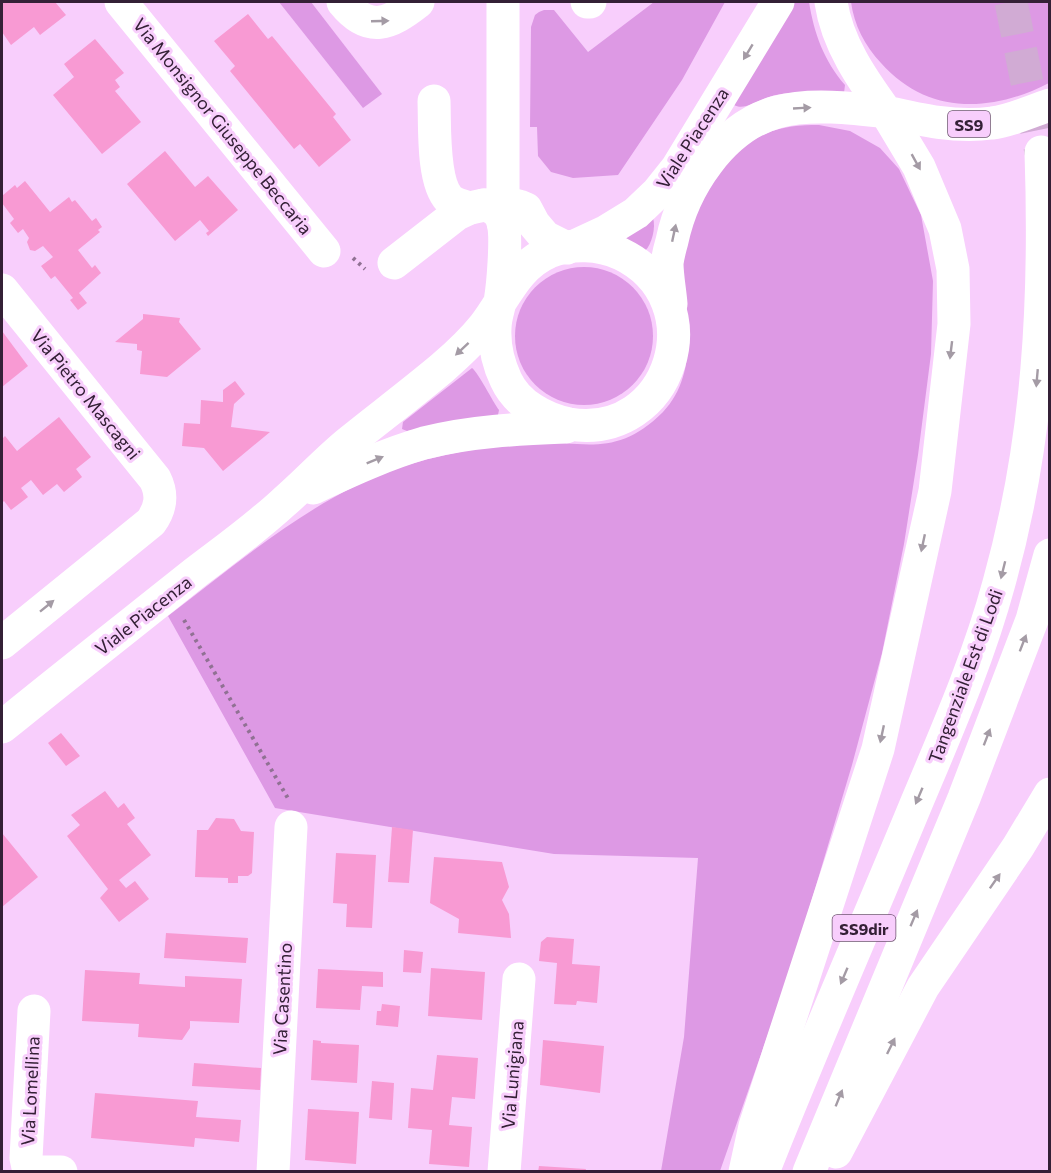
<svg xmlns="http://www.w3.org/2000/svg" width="1051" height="1173" font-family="Commissioner,sans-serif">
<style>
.green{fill:#dd99e4}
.building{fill:#f89ad3}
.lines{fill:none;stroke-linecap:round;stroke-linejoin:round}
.highway-tunnel{stroke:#d1abd4;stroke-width:33;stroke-dasharray:33 16;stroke-linecap:butt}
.path{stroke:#907193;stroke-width:4;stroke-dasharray:3 4.5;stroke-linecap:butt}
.minor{stroke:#fff;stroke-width:33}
.major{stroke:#fff;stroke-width:33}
.highway{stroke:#fff;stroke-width:33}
.oneway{fill:#a49ba5}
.labels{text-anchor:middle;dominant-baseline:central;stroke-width:6;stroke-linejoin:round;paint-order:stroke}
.shield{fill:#f8cefc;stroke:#6f5471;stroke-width:1.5}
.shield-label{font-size:16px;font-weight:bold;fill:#342036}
.street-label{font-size:18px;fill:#342036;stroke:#f8cefc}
</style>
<rect width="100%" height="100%" fill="#f8cefc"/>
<g class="green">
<path d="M279,2H311L382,94L363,108Z"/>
<path d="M654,2H725L682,80L618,175L573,178L551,172L538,156L537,127H530L531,27L535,15L539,12L544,10H554L588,52Z"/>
<path d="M792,2H809C814,33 824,61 845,85L844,93C819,93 792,90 769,97C758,100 744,111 734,105Z"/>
<path d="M851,2H1049V83C991,113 927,115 881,63C865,46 854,25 851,2Z"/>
<path d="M819,125L850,131L880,148L899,169L921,215L933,281L931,354L918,455L904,544L882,653L852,765L792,966L720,1171H661L684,1037L698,858L554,854L275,808L168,616C241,561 313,497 401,467C439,455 480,447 520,443C579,438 613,462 663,412C691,383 691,338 685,302C684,293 681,283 681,274C681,263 684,235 688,224C701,194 733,146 765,134C783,126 800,125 819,125Z"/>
<path d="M653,218C656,227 652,244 645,251H639L623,235Z"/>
<circle cx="584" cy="336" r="69"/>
<path d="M472,368C478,372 493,402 499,410L498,415L407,431L402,429L403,422Z"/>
</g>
<g class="building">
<path d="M2,2H55L66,15L40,35L34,27L11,45L2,32Z"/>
<path d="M248,14L268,39L272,36L277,42L336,114L333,117L351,140L319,167L300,144L294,149L235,77L230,71L235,66L214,41Z"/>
<path d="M95,39L124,73L115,80L120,87L115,91L141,122L102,154L53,95L74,77L64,64Z"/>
<path d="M165,151L195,187L208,176L238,210L208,236L206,233L209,231L200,220L175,241L127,184Z"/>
<path d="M25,181L50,212L69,197L72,202L75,200L92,221L96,218L102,227L98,230L100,232L78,250L92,268L95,265L101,273L79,293L87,303L78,310L70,300L73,298L55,276L51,279L41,266L53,257L43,246L35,251L30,250L27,242L29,238L23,229L18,233L10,223L14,219L2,203V196L15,185L17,188Z"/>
<path d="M143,314L180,318L179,322L201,349L167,377L140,374L142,351L137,350V344L115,342L143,319Z"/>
<path d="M2,331L28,366L2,387Z"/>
<path d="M235,381L245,394L234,404L231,427L270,432L223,471L204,448L182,446L184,423L200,424L201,400L223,402V390Z"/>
<path d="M59,417L91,457L76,469L82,477L64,492L57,484L43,495L31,480L21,488L28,497L11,510L4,501L2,503V439L5,436L17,451Z"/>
<path d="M61,733L80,756L66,766L48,743Z"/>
<path d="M105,791L118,808L124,803L135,818L127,824L151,855L119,880L126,888L135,881L149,899L119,922L100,898L108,889L67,836L80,825L71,815Z"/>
<path d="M216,818L234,819L241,831L254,832L252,873L248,876H238V883H228V878L195,877L197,830H208Z"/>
<path d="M392,827L413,830L409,883L388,882Z"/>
<path d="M2,833L38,877L2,907Z"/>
<path d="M336,853L376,855L372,928L346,927L347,904L333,903Z"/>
<path d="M434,857L502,862L509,887L502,900L509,914L511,938L458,933L459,919L430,903Z"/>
<path d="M166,933L248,938L246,963L164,958Z"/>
<path d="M547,937L574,939L572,964L600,966L597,1003L577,1001L576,1005L554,1004L557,963L539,961L541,942Z"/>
<path d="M404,950L423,952L421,973L403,972Z"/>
<path d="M431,968L485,972L482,1020L428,1016Z"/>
<path d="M318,969L383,972V987L362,986L360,1010L316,1008Z"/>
<path d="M85,970L140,973L139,984L185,987V976L242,979L239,1023L190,1021V1028L182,1040L138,1037L139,1024L82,1021Z"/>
<path d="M382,1004L400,1006L398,1027L376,1025L377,1011H381Z"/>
<path d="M313,1040L321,1041V1043L359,1045L357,1083L311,1080Z"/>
<path d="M543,1040L604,1046L600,1093L540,1085Z"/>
<path d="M437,1055L478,1058L475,1099L452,1097L449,1125L472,1127L469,1167L429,1164L432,1130L408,1128L411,1088L433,1090Z"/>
<path d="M194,1063L261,1068L260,1090L192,1086Z"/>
<path d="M372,1081L394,1083L392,1120L369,1118Z"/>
<path d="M95,1093L198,1101L196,1117L241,1120L239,1142L195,1138L194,1147L91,1138Z"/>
<path d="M308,1109L359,1112L356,1164L305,1160Z"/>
<path d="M539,1166L586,1169L585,1172H538Z"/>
</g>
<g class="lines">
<path class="highway-tunnel" d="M1011,2L1041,152"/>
<g class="path">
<path d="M353,258L365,269"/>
<path d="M184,620L289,800"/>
</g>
<g class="minor">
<path d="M121,2L324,251"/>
<path d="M343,2C369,34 390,24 418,2"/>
<path d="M503,2V223"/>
<path d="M587,2H590"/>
<path d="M434,101C435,125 432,181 449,199C454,204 463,206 470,208"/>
<path d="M577,245L605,232L636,213L657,193L677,168L778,2"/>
<path d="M394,263L457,214L470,208L484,205L510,204L519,206L526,209L534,224L545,237L567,248"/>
<path d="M2,290L155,479C163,495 161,508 151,522L2,643"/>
<path d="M671,304C670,291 667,276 667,263C668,256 670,248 672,241C683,188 722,127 777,112C809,103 853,108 886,112"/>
<path d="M313,488C349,471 386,454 424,443C470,431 519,429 566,427"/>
<path d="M2,727C66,675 131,624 195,573C225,550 256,528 284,502C306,483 325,462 348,443C379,418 411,394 442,368C457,355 472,341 484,326C505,299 516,266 549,252C572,243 599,244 621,254C716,300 672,441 569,424C544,419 517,404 506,380C498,363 494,347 495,328C495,319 498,311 500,302C503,285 507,237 503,222C501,213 493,207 484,205"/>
<path d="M29,1172L26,1158L34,1011"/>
<path d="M38,1172H61"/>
<path d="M273,1172L291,827"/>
<path d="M504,1172L519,979"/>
</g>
<path class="major" d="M831,2C837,43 862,79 886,112C921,120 956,128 992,123C1011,121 1031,111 1050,105"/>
<g class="highway">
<path d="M836,1152L923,987L1018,847L1050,794"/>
<path d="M745,1172L755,1126L878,749L935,491L954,324L953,269L945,229L919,167L886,112"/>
<path d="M763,1172C811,1050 864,930 914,809C945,735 978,661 999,583C1039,440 1046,300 1041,152"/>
<path d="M809,1172L964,798L1032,620L1050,555"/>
</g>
</g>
<defs><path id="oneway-solid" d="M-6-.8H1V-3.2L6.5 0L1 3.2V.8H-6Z" transform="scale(1.5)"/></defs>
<g class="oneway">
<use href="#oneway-solid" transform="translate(380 21) rotate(-2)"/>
<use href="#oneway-solid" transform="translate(748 52) rotate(121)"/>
<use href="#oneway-solid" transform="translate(802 108) rotate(-3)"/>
<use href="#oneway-solid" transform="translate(916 162) rotate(61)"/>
<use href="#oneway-solid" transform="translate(674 233) rotate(-78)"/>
<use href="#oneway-solid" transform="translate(462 349) rotate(137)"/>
<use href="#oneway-solid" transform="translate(951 350) rotate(97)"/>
<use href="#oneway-solid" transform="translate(1037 378) rotate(95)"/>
<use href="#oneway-solid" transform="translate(375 460) rotate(-22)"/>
<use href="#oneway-solid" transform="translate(923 543) rotate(102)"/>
<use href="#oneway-solid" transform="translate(1003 570) rotate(104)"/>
<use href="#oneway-solid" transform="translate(47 606) rotate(-39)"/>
<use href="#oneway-solid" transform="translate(1023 643) rotate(-69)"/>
<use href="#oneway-solid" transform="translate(882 734) rotate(102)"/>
<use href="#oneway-solid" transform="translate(987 737) rotate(-69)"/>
<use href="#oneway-solid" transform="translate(919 796) rotate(113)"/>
<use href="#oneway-solid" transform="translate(995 881) rotate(-55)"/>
<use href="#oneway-solid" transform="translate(914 918) rotate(-67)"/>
<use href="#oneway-solid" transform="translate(844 976) rotate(113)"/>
<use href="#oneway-solid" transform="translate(891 1046) rotate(-64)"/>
<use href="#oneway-solid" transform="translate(839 1098) rotate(-68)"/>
</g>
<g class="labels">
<g class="shield">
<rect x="948" y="111" width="42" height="26" rx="4.5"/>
<rect x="832.5" y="915" width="63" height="26" rx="4.5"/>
</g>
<g class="shield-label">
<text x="969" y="124">SS9</text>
<text x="864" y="928">SS9dir</text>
</g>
<g class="street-label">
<text transform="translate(223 126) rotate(51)">Via Monsignor Giuseppe Beccaria</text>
<text transform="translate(692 138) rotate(-57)">Viale Piacenza</text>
<text transform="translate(86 394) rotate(51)">Via Pietro Mascagni</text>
<text transform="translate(143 615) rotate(-38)">Viale Piacenza</text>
<text transform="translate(965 676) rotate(-70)">Tangenziale Est di Lodi</text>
<text transform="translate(282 999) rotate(-87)">Via Casentino</text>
<text transform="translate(512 1075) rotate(-85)">Via Lunigiana</text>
<text transform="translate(30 1091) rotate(-87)">Via Lomellina</text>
</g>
</g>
<rect width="1051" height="1173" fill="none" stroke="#342036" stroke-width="6"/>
</svg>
